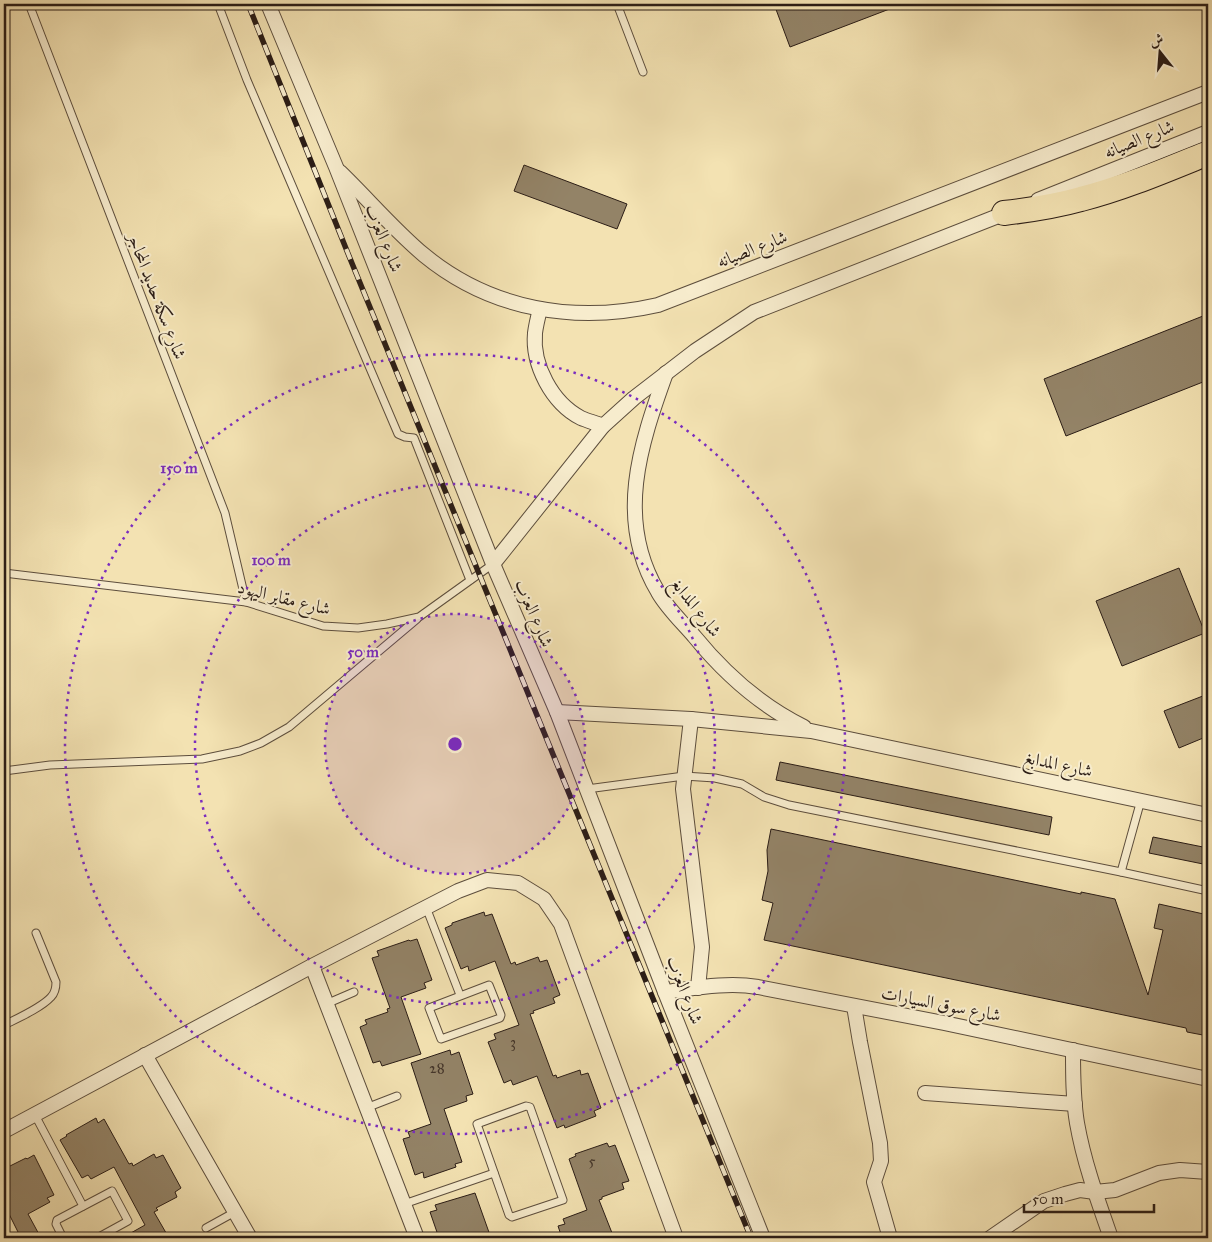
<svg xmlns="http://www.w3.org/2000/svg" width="1212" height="1242" font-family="'IM FELL Great Primer',Amiri,serif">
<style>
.building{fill:#938367;stroke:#2b1d16}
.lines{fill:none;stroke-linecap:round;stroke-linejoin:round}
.service-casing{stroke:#5d4e3d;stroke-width:9}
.minor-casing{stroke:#5d4e3d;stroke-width:16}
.trunk-casing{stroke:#2b1d16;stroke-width:26}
.service{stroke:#f7eccd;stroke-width:7}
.minor{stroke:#f7eccd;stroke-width:14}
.trunk{stroke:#f3e2b2;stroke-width:24}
.rail-casing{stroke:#2b1d16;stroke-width:5.5}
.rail{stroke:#f7eccd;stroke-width:4;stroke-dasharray:11;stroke-linecap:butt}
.ring{fill:none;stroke:#7b2cbf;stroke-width:2.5;stroke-dasharray:2.5 5}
.labels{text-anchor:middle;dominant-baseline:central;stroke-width:4;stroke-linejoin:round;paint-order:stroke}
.number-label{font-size:15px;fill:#45362a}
.street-label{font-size:18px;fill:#2b1d16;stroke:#f7eccd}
.centre{fill:#7b2cbf;stroke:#f7eccd;stroke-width:2.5}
.ring-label{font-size:15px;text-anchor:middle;font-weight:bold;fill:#7b2cbf;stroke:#f7eccd;stroke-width:4;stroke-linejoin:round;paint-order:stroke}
</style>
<rect width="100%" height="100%" fill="#f3e2b2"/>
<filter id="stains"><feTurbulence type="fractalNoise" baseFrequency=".004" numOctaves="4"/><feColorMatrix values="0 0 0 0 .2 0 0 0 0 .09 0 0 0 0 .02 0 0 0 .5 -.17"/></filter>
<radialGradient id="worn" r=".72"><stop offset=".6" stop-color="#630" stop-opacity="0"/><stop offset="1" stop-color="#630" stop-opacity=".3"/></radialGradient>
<g class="building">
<path d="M774,4H900V5L790,47Z"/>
<path d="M524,165L627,204L617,229L514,191Z"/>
<path d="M1208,314V380L1066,436L1044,379Z"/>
<path d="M1179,568L1205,633L1122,666L1096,601Z"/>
<path d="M1208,694V736L1179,748L1164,711Z"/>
<path d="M780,762L1052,817L1049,835L776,780Z"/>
<path d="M771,829L1081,894V892L1115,899L1148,995L1163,930L1154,928L1159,904L1208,915V1036L1187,1032L1186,1028L764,940L773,903L762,900L768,871L767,850Z"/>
<path d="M1153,837L1208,848V865L1149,853Z"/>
<path d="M484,912L485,916L492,914L511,964L515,962L516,965L538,957L540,962L547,960L560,995L553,998L555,1003L533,1011L534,1013L530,1014L553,1076L556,1075L557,1078L580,1070L581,1075L588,1073L601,1108L594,1111L596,1116L565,1128L564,1125L557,1128L537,1076L513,1085L511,1080L504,1083L488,1042L496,1039L494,1034L519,1025L495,961L469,971L468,966L461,969L445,928L452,925V923Z"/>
<path d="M417,939L432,980L424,983L426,988L401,997L421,1054L382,1066L380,1061L373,1063L360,1027L367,1024L365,1020L388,1012L387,1009L390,1008L372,958L379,956L377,951L409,940L410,941Z"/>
<path d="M450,1050L451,1055L459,1052L473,1094L466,1096L467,1101L444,1109L462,1162L455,1164L456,1167L424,1178L423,1172L415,1175L403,1139L410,1137L408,1132L431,1124L411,1063Z"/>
<path d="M96,1118L98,1123L104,1119L129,1164L132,1163L133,1166L154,1154L156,1158L163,1155L181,1188L175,1192L177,1197L156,1208L158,1210L154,1212L169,1238H122L145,1225L114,1167L91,1179L88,1175L82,1178L60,1140L67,1136L66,1135Z"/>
<path d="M607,1143L609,1147L615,1145L629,1181L622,1183L624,1189L602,1197V1199L599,1200L614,1238H562L558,1226L565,1224L563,1219L587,1210L569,1159L576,1156L575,1154Z"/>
<path d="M34,1155L54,1195L47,1198L50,1202L28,1214L41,1238H21L4,1204V1169L26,1158L27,1159Z"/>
<path d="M475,1193L491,1238H439L430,1212L437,1210L435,1205Z"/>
</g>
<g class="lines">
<g class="service-casing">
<g id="service">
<path d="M29,4L225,513L246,602"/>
<path d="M218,4L247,80L398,434L405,437L414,438L470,580"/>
<path d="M617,4L643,72"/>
<path d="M4,573L246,602L323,626L358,628L387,624L419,617L493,564"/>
<path d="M4,771L50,765L202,759L240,751L261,743L289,727L417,619"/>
<path d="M587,789L684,776L715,778L742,784L764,797L789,805L1121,872L1208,891"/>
<path d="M1121,872L1141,800"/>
<path d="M426,907L460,995"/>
<path d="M489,985L501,1015L500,1018L441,1039L429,1008Z"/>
<path d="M326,1004L354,992"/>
<path d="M4,1025C18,1018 41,1008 51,997C55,993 56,988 56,982L36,933"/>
<path d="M526,1106L530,1107L563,1200L512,1217L509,1215L477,1124Z"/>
<path d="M366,1108L397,1096"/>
<path d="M35,1115L83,1206"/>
<path d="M404,1204L494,1173"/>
<path d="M206,1228L235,1212"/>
<path d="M63,1238L56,1224L57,1220L112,1191L128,1221L97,1238"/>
</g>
</g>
<g class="minor-casing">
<g id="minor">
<path d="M268,4L336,167L493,564L557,712L665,992L763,1238"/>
<path d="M340,172C368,199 394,230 424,255C491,310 575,324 658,305L1208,92"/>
<path d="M1038,200L1208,132"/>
<path d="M540,309C538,317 536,325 535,333C532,365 552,403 581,418C588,421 596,423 603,426"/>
<path d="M666,373C640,445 615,520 658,592C667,608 682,622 694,636C725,674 759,705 804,727"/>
<path d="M493,564L603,426L634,398L695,351L754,312L1011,211"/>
<path d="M557,712L691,719L811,731L1208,815"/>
<path d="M691,719L683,789L702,947L698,988"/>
<path d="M312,966L417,1238"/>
<path d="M665,992C696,988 727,982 758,987L944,1023L1208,1079"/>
<path d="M854,1006L860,1042L880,1143L881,1161L874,1182L890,1238"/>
<path d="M1073,1050C1073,1075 1073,1099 1077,1123C1084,1163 1098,1201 1111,1238"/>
<path d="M145,1055L250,1238"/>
<path d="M925,1093L1075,1104"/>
<path d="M4,1131L312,966L458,891L487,880L518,883L544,899L561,924L676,1238"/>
<path d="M990,1238L1044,1201L1065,1194L1080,1190L1095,1192L1115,1190L1159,1173L1180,1170L1208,1172"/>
</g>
</g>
<g class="trunk-casing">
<path id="trunk" d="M1004,213C1030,210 1056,206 1081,199C1124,188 1166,170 1208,153"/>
</g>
<use href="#service" class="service"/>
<use href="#minor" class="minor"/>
<use href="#trunk" class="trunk"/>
<g class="rail-casing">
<path id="rail" d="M248,4L349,256L751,1238"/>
</g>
<use href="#rail" class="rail"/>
</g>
<circle cx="455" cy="744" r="130" fill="#7b2cbf" fill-opacity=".12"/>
<g class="ring">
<circle cx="455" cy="744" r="130"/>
<circle cx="455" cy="744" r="260"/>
<circle cx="455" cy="744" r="390"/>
</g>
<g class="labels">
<g class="number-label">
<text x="513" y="1042">3</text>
<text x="437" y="1068">28</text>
<text x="592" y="1161">5</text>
</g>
<g class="street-label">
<text transform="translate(1139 139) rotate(-22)">شارع الصيانه</text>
<text transform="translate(384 238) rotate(68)">شارع العزب</text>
<text transform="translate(752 249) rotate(-21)">شارع الصيانه</text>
<text transform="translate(157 296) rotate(69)">شارع سكة حديد المحاجر</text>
<text transform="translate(284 598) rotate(14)">شارع مقابر اليهود</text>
<text transform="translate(696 607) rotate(52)">شارع المدابغ</text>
<text transform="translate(534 613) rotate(67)">شارع العزب</text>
<text transform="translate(1058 764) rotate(12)">شارع المدابغ</text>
<text transform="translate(685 990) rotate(69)">شارع العزب</text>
<text transform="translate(941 1004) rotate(11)">شارع سوق السيارات</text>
</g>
</g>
<circle cx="455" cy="744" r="8" class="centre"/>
<g class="ring-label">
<text x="179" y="473">150 m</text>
<text x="271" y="565">100 m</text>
<text x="363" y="657">50 m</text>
</g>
<rect width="1212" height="1242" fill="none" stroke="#f3e2b2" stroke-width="20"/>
<rect x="5" y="5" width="1202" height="1232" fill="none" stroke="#2b1d16" stroke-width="2.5"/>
<rect x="10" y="10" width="1192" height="1222" fill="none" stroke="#2b1d16"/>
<g transform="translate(1160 52) rotate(343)" stroke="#f7eccd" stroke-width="4" paint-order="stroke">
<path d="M0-4L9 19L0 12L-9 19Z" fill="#2b1d16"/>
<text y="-8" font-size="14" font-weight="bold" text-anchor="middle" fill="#2b1d16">ش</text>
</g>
<path d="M1024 1204v8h130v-8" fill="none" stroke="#2b1d16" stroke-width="2.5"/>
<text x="1032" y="1204" font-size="15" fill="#2b1d16" stroke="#f7eccd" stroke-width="4" paint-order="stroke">50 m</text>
<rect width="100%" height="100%" filter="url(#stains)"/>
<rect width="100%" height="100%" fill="url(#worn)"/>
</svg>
